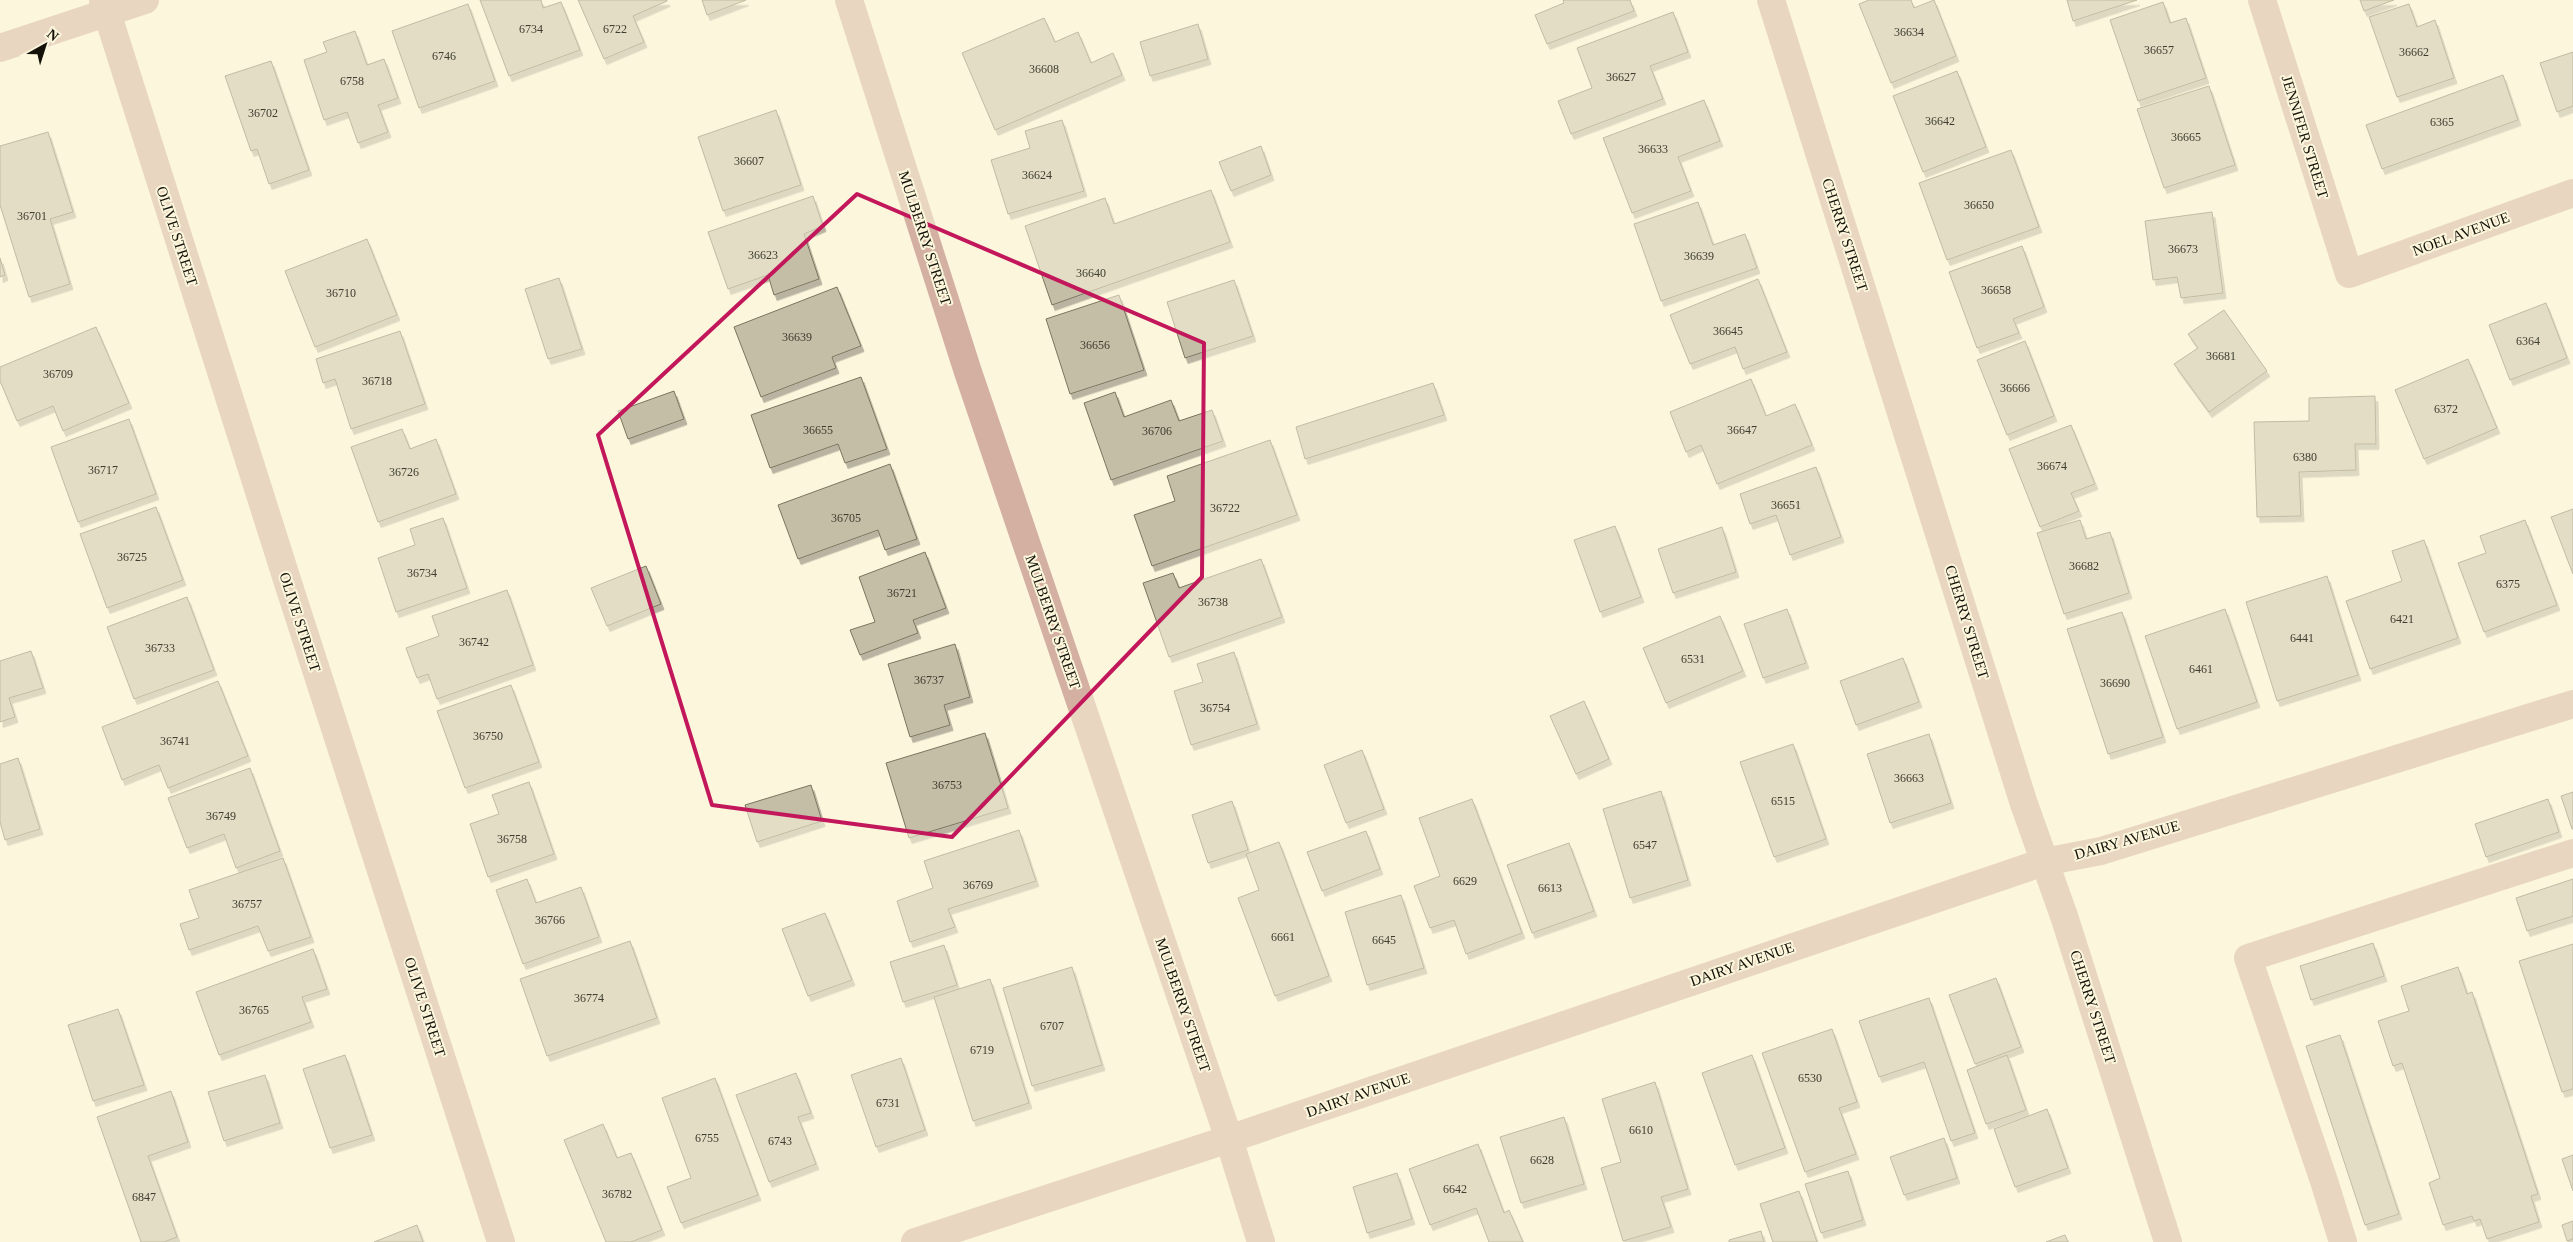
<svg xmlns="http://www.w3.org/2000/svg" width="2573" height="1242" font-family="'Times New Roman',serif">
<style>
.building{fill:#c4bea6;stroke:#7a755e;filter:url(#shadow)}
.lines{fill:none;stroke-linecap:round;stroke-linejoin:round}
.minor{stroke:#d3b0a1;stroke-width:28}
.marked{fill:none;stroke:#c2185b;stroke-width:4;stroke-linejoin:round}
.labels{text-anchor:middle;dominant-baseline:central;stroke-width:4;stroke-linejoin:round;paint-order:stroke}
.number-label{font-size:12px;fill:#3f3c30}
.street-label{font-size:15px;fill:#131108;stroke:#fcf6dc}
</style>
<defs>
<filter id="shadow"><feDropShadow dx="3" dy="5.5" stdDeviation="0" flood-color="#0004"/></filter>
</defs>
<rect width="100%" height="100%" fill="#fcf6dc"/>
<g class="building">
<path d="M480,0H541L543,8L561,2L580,50L509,76Z"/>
<path d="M578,0H667V1L633,16L644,42L604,59Z"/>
<path d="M702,0H746L707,15Z"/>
<path d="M1563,0H1630L1634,11L1547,44L1535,15L1564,3Z"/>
<path d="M1869,0H1911L1914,8L1934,0L1956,56L1891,83L1859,4Z"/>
<path d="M2067,0H2137L2073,21Z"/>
<path d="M2360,0H2394L2364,11Z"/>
<path d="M2163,2L2170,23L2186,18L2206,78L2138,101L2110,20Z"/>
<path d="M468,4L495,81L419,108L392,31Z"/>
<path d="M2409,4L2417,27L2435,20L2454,78L2397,97L2369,17Z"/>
<path d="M1673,12L1688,52L1650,66L1663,99L1571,134L1558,101L1592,88L1577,48Z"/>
<path d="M1044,18L1055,42L1078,32L1091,63L1113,53L1122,75L995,130L962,53Z"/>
<path d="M1198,24L1208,59L1150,76L1140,42Z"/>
<path d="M355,31L367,65L384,59L398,98L378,105L388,132L358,143L347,112L324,120L304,60L327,52L323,42Z"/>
<path d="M2573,52V106L2557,112L2540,63Z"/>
<path d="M271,61L309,170L269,184L257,149L251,151L225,76Z"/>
<path d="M1957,71L1986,147L1923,172L1893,96Z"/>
<path d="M2503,75L2518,120L2382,169L2366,125Z"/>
<path d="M2209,86L2235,165L2164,188L2137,109Z"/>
<path d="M1704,100L1720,141L1678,157L1691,191L1632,213L1603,138Z"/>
<path d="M776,110L801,185L723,211L698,137Z"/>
<path d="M1062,120L1084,191L1008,214L991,160L1030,148L1025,131Z"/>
<path d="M48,132L73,212L50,219L70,284L29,297L0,205V146Z"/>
<path d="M1261,146L1271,175L1231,191L1219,162Z"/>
<path d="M2011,150L2039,227L1947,260L1919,183Z"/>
<path d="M1211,190L1230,242L1052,305L1025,226L1105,198L1114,224Z"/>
<path d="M813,196L823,226L804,234L819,279L774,295L768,275L728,289L708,232Z"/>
<path d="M1698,202L1713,245L1745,234L1757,268L1661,301L1634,224Z"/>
<path d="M2212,212L2223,293L2181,298L2177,277L2153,280L2145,221Z"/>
<path d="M367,239L397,315L315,347L285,271Z"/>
<path d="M2022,246L2044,307L2013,319L2019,333L1977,348L1949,272Z"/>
<path d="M0,258L5,275L0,277Z"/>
<path d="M559,278L582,349L548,359L525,289Z"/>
<path d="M1758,279L1787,352L1743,369L1735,347L1690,364L1670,315Z"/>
<path d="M1234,280L1253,336L1185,358L1167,302Z"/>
<path d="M837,287L861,346L832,357L836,368L761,397L734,327Z"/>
<path d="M1119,295L1144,370L1070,394L1046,319Z"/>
<path d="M2546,303L2567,358L2510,380L2489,325Z"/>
<path d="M2224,310L2267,371L2209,412L2174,364L2198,348L2188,334Z"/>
<path d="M96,327L129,403L63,431L53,406L17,421L0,381V367Z"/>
<path d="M400,331L425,404L351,429L335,379L323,383L316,359Z"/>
<path d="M2025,341L2054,416L2007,435L1977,360Z"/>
<path d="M2468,359L2497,428L2424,459L2395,390Z"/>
<path d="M861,377L887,449L845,463L838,444L770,468L751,415Z"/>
<path d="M1751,379L1766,416L1795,404L1812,445L1717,484L1701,445L1686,452L1670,412Z"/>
<path d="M1433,383L1444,415L1305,459L1296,427Z"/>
<path d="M674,391L684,419L628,439L618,411Z"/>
<path d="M1115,392L1124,417L1171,400L1179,421L1212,410L1223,441L1111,480L1084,403Z"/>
<path d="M2375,396L2376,444H2355L2356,470L2299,472L2301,516L2257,517L2254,422L2309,421V398Z"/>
<path d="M129,419L156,494L78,522L51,447Z"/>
<path d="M2071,425L2095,484L2071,493L2079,511L2040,527L2009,449Z"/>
<path d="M402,429L410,449L436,439L456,494L378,522L351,447Z"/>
<path d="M1270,440L1297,515L1152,566L1134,515L1175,501L1167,476Z"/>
<path d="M890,464L917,539L885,550L878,530L798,559L778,505Z"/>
<path d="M1816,467L1841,537L1790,555L1776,515L1750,524L1740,494Z"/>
<path d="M156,507L183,580L107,608L80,534Z"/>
<path d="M2573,509V574L2551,517Z"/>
<path d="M443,518L467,588L396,612L378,558L415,545L410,529Z"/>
<path d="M2080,520L2086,539L2110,532L2129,593L2064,614L2037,533Z"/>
<path d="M2525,520L2557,605L2484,632L2458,563L2486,553L2480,536Z"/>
<path d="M1615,526L1641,597L1600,612L1574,540Z"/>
<path d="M1722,527L1736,572L1673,593L1658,549Z"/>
<path d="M2424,540L2458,638L2370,669L2346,601L2402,581L2392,551Z"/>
<path d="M925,552L946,608L913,620L918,633L860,655L850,630L875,622L859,577Z"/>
<path d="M1261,559L1282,617L1169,657L1143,583L1173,573L1179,588Z"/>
<path d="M646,566L661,604L607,626L591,588Z"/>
<path d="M2327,576L2358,675L2277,701L2246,602Z"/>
<path d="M507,590L533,665L437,699L428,674L417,678L406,648L439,636L432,616Z"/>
<path d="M187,597L214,670L134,699L107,627Z"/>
<path d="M1787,609L1806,663L1763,678L1744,624Z"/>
<path d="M2225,609L2257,702L2177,729L2145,636Z"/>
<path d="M2122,612L2163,737L2108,754L2067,629Z"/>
<path d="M1720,616L1743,671L1666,703L1643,648Z"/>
<path d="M955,644L970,697L944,705L950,725L910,737L888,664Z"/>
<path d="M31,651L43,688L9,698L15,717L0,722V661Z"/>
<path d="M1234,652L1257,724L1191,745L1174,691L1203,682L1197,664Z"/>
<path d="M1903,658L1919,702L1856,725L1840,681Z"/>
<path d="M218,681L248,756L168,788L159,765L122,780L102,727Z"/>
<path d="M511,685L539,762L465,788L437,711Z"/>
<path d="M1584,701L1609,759L1576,774L1550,716Z"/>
<path d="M985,733L1008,808L909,838L886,763Z"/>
<path d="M1929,734L1951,803L1890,823L1867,754Z"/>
<path d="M1793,744L1826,839L1774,857L1740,762Z"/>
<path d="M1362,750L1384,809L1346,823L1324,765Z"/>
<path d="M18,758L40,829L5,840L0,822V764Z"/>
<path d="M250,768L280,851L236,868L224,834L187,848L168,798Z"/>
<path d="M529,782L554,854L488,877L470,824L499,814L492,795Z"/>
<path d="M811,785L822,821L757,842L745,805Z"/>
<path d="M1661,791L1688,880L1630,898L1603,809Z"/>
<path d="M2573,792V829H2572L2561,796Z"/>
<path d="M1472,799L1522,933L1466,954L1454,920L1430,928L1414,886L1440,876L1419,818Z"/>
<path d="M2548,799L2559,832L2486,857L2475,824Z"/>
<path d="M1232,801L1248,850L1208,863L1192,815Z"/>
<path d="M1019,830L1036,881L948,909L955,927L910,942L897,901L933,888L924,861Z"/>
<path d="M1366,831L1380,869L1322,891L1307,852Z"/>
<path d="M1279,842L1329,976L1275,996L1238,898L1259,890L1246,854Z"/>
<path d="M1569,843L1594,911L1532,933L1507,865Z"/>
<path d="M283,858L311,937L268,951L258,926L189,950L180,924L199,918L189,890Z"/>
<path d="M527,879L536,903L581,887L599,937L523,964L496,890Z"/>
<path d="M2573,879V916L2527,931L2516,898Z"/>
<path d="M1401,895L1424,968L1367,985L1345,912Z"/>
<path d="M825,913L852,980L808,996L782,929Z"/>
<path d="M630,941L657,1018L547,1056L520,979Z"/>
<path d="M2373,943L2384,976L2311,1000L2300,966Z"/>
<path d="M2573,944V1089L2562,1092L2519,961Z"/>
<path d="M944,945L957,985L903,1002L890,962Z"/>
<path d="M313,949L327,989L302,997L311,1022L219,1055L196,992Z"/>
<path d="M1072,967L1102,1065L1032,1086L1003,988Z"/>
<path d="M2458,967L2467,994L2472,992L2538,1194L2531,1196L2539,1222L2487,1239L2480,1219L2474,1221L2472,1216L2443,1225L2429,1183L2440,1178L2402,1063L2393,1066L2378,1021L2409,1011L2401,986Z"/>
<path d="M1996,978L2021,1047L1975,1064L1949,995Z"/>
<path d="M990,979L1029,1103L973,1121L934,997Z"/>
<path d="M1929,998L1975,1133L1951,1141L1924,1062L1879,1077L1859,1021Z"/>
<path d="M118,1009L144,1085L93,1101L68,1025Z"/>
<path d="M1832,1029L1857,1102L1839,1108L1856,1154L1805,1172L1762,1053Z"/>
<path d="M2340,1035L2399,1214L2365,1225L2306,1046Z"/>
<path d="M345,1055L372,1135L330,1148L303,1069Z"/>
<path d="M1752,1055L1785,1148L1735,1165L1702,1073Z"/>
<path d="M2007,1055L2026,1110L1986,1124L1967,1070Z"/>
<path d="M901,1058L925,1130L876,1147L851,1075Z"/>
<path d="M796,1073L811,1113L798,1117L816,1164L769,1182L736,1095Z"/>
<path d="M265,1075L280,1123L224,1141L208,1092Z"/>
<path d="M715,1078L758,1195L681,1223L667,1187L691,1178L662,1098Z"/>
<path d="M1655,1082L1688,1189L1661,1197L1671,1227L1623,1241L1601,1168L1621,1162L1602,1099Z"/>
<path d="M171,1091L188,1142L148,1156L177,1237L164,1242H141L97,1117Z"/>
<path d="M2047,1109L2068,1168L2015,1187L1994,1129Z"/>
<path d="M1564,1117L1584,1184L1521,1203L1500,1137Z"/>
<path d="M603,1124L617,1158L631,1153L662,1230L631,1242H606L564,1140Z"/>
<path d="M1944,1138L1957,1178L1904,1195L1890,1157Z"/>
<path d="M1478,1144L1504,1213L1509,1210L1523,1242H1489L1476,1208L1430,1225L1409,1169Z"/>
<path d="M2573,1155V1191L2562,1159Z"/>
<path d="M1848,1171L1863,1220L1821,1233L1805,1184Z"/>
<path d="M1397,1173L1412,1219L1367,1233L1353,1187Z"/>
<path d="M1799,1191L1817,1242H1773L1760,1204Z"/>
<path d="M2573,1221V1239L2567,1241L2562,1225Z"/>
<path d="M417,1225L423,1242H374Z"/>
<path d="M1761,1231L1764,1242H1729V1240Z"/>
<path d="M2065,1235L2068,1242H2046Z"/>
</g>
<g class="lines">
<g class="minor">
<path d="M103,0L289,586L501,1242"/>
<path d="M849,0L968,372L1229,1139L1261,1242"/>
<path d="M1771,0L2024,804L2064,916L2168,1242"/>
<path d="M2262,0L2349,274L2573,193"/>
<path d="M0,48L145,0"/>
<path d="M915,1242L1229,1139L2044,862L2101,851L2573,704"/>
<path d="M2343,1242L2324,1181L2248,958L2573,853"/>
</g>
</g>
<path d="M0 0H2573V1242H0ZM857,194L1204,343L1202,577L952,837L712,805L598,435Z" fill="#fcf6dc" fill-opacity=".55" fill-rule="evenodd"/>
<path class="marked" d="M857,194L1204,343L1202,577L952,837L712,805L598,435Z"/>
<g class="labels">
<g class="number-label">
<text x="531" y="29">6734</text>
<text x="615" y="29">6722</text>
<text x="1909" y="32">36634</text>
<text x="2159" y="50">36657</text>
<text x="2414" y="52">36662</text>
<text x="444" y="56">6746</text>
<text x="1044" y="69">36608</text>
<text x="1621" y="77">36627</text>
<text x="352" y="81">6758</text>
<text x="263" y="113">36702</text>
<text x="1940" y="121">36642</text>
<text x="2442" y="122">6365</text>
<text x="2186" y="137">36665</text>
<text x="1653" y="149">36633</text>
<text x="749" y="161">36607</text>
<text x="1037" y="175">36624</text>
<text x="1979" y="205">36650</text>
<text x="32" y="216">36701</text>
<text x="2183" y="249">36673</text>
<text x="763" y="255">36623</text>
<text x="1699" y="256">36639</text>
<text x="1091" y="273">36640</text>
<text x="1996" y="290">36658</text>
<text x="341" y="293">36710</text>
<text x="1728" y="331">36645</text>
<text x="797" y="337">36639</text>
<text x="2528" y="341">6364</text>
<text x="1095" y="345">36656</text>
<text x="2221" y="356">36681</text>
<text x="58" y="374">36709</text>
<text x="377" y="381">36718</text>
<text x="2015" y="388">36666</text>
<text x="2446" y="409">6372</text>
<text x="818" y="430">36655</text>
<text x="1742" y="430">36647</text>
<text x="1157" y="431">36706</text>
<text x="2305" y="457">6380</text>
<text x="2052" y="466">36674</text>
<text x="103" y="470">36717</text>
<text x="404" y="472">36726</text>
<text x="1786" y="505">36651</text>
<text x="1225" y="508">36722</text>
<text x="846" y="518">36705</text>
<text x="132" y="557">36725</text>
<text x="2084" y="566">36682</text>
<text x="422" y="573">36734</text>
<text x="2508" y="584">6375</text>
<text x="902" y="593">36721</text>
<text x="1213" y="602">36738</text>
<text x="2402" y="619">6421</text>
<text x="2302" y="638">6441</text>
<text x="474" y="642">36742</text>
<text x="160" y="648">36733</text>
<text x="1693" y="659">6531</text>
<text x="2201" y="669">6461</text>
<text x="929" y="680">36737</text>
<text x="2115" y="683">36690</text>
<text x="1215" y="708">36754</text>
<text x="488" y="736">36750</text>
<text x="175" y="741">36741</text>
<text x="1909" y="778">36663</text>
<text x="947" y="785">36753</text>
<text x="1783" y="801">6515</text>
<text x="221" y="816">36749</text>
<text x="512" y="839">36758</text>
<text x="1645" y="845">6547</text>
<text x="1465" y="881">6629</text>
<text x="978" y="885">36769</text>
<text x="1550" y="888">6613</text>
<text x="247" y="904">36757</text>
<text x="550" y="920">36766</text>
<text x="1283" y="937">6661</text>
<text x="1384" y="940">6645</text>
<text x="589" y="998">36774</text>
<text x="254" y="1010">36765</text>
<text x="1052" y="1026">6707</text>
<text x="982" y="1050">6719</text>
<text x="1810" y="1078">6530</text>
<text x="888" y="1103">6731</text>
<text x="1641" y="1130">6610</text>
<text x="707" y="1138">6755</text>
<text x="780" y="1141">6743</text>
<text x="1542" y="1160">6628</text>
<text x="1455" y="1189">6642</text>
<text x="617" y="1194">36782</text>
<text x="144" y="1197">6847</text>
</g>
<g class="street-label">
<text transform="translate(2305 137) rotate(73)">JENNIFER STREET</text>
<text transform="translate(2461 234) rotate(-20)">NOEL AVENUE</text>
<text transform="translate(1845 235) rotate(72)">CHERRY STREET</text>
<text transform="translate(177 236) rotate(72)">OLIVE STREET</text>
<text transform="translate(925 238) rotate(72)">MULBERRY STREET</text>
<text transform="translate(300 622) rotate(72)">OLIVE STREET</text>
<text transform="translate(1053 622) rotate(71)">MULBERRY STREET</text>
<text transform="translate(1967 622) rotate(73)">CHERRY STREET</text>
<text transform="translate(2127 840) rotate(-16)">DAIRY AVENUE</text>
<text transform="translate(1742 964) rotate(-19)">DAIRY AVENUE</text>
<text transform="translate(1183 1005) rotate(71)">MULBERRY STREET</text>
<text transform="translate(425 1007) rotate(72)">OLIVE STREET</text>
<text transform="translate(2093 1007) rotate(72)">CHERRY STREET</text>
<text transform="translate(1358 1095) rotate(-19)">DAIRY AVENUE</text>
</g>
</g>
<g transform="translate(45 45) rotate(39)" stroke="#fcf6dc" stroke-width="4" paint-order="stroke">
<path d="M0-4L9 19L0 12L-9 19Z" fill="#131108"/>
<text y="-8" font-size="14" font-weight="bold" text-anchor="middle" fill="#131108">N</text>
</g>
</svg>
